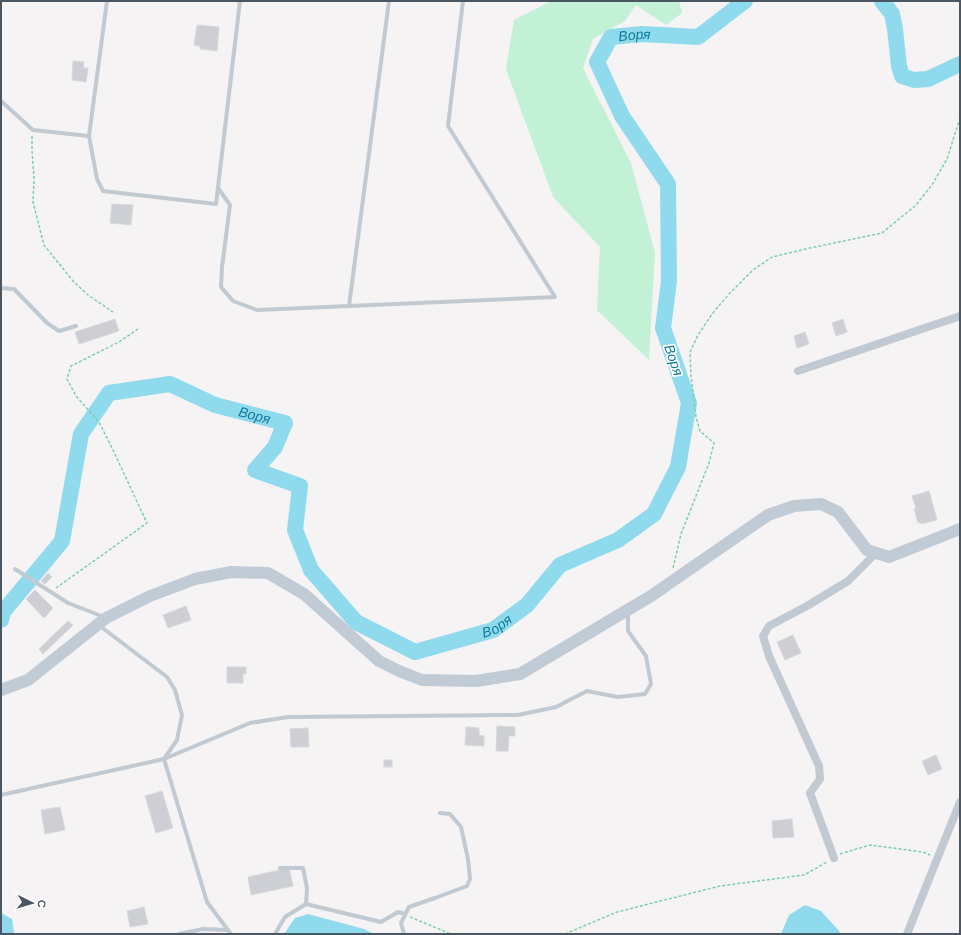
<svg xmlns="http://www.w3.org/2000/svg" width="961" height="935" font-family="'DM Sans',sans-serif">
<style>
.green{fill:#c3f1d5}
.water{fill:#90daee}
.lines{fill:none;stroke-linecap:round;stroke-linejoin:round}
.river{stroke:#90daee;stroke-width:16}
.building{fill:#cdcfd5;stroke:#d7d9de}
.path{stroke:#7ad0a6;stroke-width:1.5;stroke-dasharray:3 2;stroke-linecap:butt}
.lane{stroke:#c1cad2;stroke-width:4}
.street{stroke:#c1cad2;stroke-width:8}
.secondary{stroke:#c1cbd6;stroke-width:12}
.labels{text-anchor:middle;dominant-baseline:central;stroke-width:3.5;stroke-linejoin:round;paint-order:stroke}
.water-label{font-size:14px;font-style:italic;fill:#0c7c9b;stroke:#fff}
</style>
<rect width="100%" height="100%" fill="#f5f3f3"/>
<path class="green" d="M553,1H679L682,13L666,25L636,5L625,21L593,39L583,68L631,163L655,253L649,360L597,310L600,247L553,197L506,69L514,20L547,3Z"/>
<g class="water">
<path d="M805,905L821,911L840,932L839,934H781L789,915Z"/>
<path d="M1,913L12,919L14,932L13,934H1Z"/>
<path d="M308,914L364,929L374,934H284L295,918Z"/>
</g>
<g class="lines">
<g class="river">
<path d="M882,1L892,14L895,29L899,66L902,76L914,80L928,79L960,64"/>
<path id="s1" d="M1,620L3,612L62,541L81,434L109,393L170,384L215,405L285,423L275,447L255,470L300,486L295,530L311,570L356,622L415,652L493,630L527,605L560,565L618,540L654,514L678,467L689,403L663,328L669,281L668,184L622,116L597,62L611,37L642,34L698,37L745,1"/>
</g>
</g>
<g class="building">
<path d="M197,25L219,27L217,51L200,49V46L194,45Z"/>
<path d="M73,61L84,62L83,68H88L86,82L72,80Z"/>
<path d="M112,204L133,205L131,225L110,223Z"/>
<path d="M115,319L119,331L79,344L75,332Z"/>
<path d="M843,319L847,332L836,336L832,323Z"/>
<path d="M805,332L809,344L797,348L794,336Z"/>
<path d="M929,491L937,520L921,524L920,522L918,523L914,509L916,508L912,496Z"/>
<path d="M48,573L52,577L45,584L41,581Z"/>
<path d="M35,590L53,608L44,618L26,599Z"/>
<path d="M186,606L191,620L168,628L163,615Z"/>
<path d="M68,621L73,625L43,654L39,649Z"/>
<path d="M793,635L801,653L785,660L777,642Z"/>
<path d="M227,667H246V674H243V683H227Z"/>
<path d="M497,726L515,727V736H509L508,751H496Z"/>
<path d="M466,727L479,728V735L484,736V746L465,745Z"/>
<path d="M308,728L309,747H291L290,729Z"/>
<path d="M936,755L942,769L928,775L922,761Z"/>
<rect x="384" y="760" width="8" height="7"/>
<path d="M162,791L173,828L156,833L145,796Z"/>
<path d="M60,807L65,830L45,834L41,810Z"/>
<path d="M792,819L794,837L773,838L772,821Z"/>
<path d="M289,868L293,886L251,895L248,877Z"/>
<path d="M144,907L148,924L130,927L127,911Z"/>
</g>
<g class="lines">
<g class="path">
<path d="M32,136V151L34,178L33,202L44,245L73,281L88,295L113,312"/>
<path d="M673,568L681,534L709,463L714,443L700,431L696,417L691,376L690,352L698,335L712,314L729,294L753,270L772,257L810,248L882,233L915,206L932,185L947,159L960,118"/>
<path d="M56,588L147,523L113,450L99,422L76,396L67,379L71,366L119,342L138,329"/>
<path d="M840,854L870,845L923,852L930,855"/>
<path d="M410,917L451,934"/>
<path d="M565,934L617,912L720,886L804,875L827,862"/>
</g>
<g class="lane">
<path d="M107,1L89,136L97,179L103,191L216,204L240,1"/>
<path d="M1,101L33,130L89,136"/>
<path d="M218,188L230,205L222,267L221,287L233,301L257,310L349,306L389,1"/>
<path d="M1,288L14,289L47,323L59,331L76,326"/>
<path d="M349,306L555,297L448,126L463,1"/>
<path d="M15,569L68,603L104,617"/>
<path d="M100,626L167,677L175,690L182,715L177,740L164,759L250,723L288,717L518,715L556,707L587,691L618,697L645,694L651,684L646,656L628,631V612"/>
<path d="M1,795L164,759L207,902L231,934"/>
<path d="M306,904L381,922L398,912L405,914"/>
<path d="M179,934L203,929L227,930"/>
<path d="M275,934L285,917L306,904L307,888L303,868H280"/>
<path d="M404,934L401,923L409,907L435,898L467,886L470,879L468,859L461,827L450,814L440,813"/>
</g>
<g class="street">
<path d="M798,371L960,316"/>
<path d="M834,858L810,793L820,779L819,766L769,656L763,636L769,626L807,606L848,581L876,553"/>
<path d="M907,934L960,802"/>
</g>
<path class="secondary" d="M1,690L28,680L106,618L150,596L195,579L231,572L268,573L304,594L379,661L399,671L422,680L476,681L520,674L651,596L768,515L794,506L821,504L838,512L867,550L889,557L960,529"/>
</g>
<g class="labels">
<g class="water-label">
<text stroke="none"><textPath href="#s1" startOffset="1587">Воря</textPath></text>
<text transform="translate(674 360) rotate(71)">Воря</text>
<text stroke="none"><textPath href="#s1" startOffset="411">Воря</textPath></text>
<text stroke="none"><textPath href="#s1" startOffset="855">Воря</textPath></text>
</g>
</g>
<rect width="961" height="935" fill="none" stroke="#4a5661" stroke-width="4"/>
<g transform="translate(32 903) rotate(95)" stroke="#ffffff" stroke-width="3" paint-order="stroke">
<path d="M0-3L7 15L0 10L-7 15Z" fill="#4a5661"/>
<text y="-6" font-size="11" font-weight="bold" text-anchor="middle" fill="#4a5661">С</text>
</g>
</svg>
